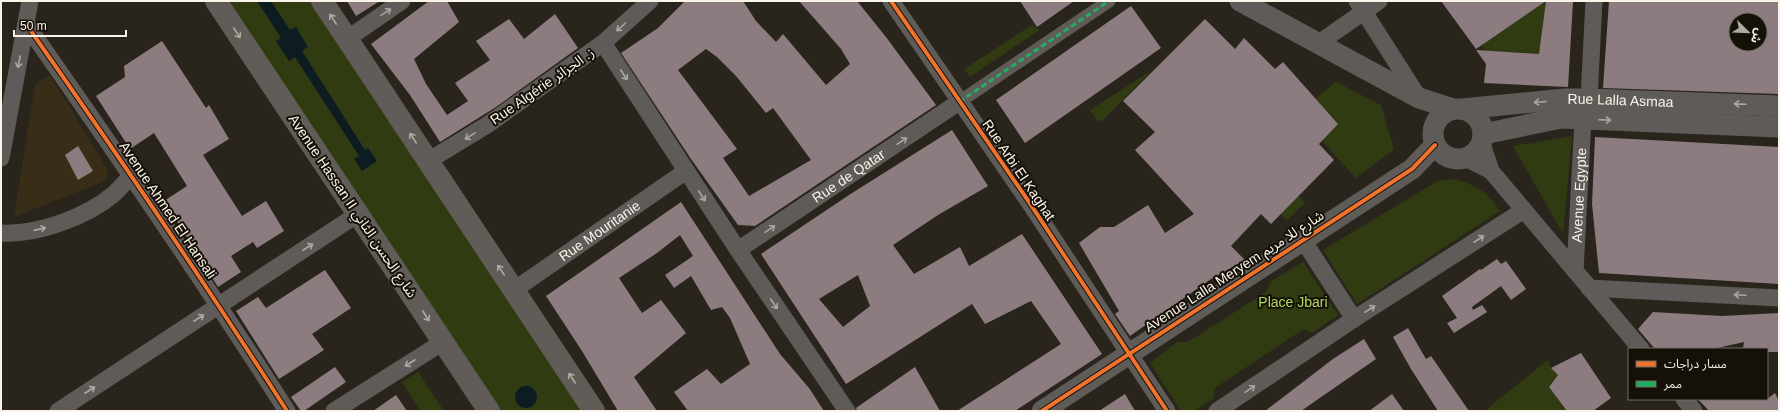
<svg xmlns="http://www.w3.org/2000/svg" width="1780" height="412" font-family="Arial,'Noto Sans Arabic',sans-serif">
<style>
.built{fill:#382d17}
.green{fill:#303b12}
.water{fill:#0c1c20}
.building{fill:#8c7c80;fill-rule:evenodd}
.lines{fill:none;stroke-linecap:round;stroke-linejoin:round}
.pedestrian{stroke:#5f5b58;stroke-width:13}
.minor{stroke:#5f5b58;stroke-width:17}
.tertiary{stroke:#5f5b58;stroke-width:21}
.secondary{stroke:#615c58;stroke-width:22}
.quiet{stroke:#26ab63;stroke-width:3;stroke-dasharray:6 3;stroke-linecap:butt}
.cycleway-casing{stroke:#151109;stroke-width:6}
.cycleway{stroke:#ef722f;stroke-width:4}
.oneway{stroke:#aca8a0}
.oneway2{stroke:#aea8a0}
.labels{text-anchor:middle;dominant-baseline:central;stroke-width:4;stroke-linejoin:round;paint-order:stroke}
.street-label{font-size:14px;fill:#faf4e9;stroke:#151109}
.park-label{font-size:14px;fill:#b2da5e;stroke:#151109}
</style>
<rect width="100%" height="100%" fill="#2a251c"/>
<path class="built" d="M50,75L107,169L108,174L105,181L14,217L35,84Z"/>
<g class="green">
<path d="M217,1H320L593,411H497Z"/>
<path d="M1546,1L1539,54L1486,51L1479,41Z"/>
<path d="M1032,25L1039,30L970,77L964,69Z"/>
<path d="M1151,71L1104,119L1098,122L1090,110Z"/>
<path d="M1336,82L1381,105L1394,149L1356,178L1322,141L1338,123L1315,99Z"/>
<path d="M1572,136L1563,234L1513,146Z"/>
<path d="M1455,179C1477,186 1487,191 1500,211L1357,304L1323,250L1438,181Z"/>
<path d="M1296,193L1305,203L1287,220L1277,210Z"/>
<path d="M1303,262L1338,315L1312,333L1304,329L1215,388L1213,399L1194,411H1181L1150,363L1177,342H1188L1266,292L1271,281Z"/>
<path d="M1548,360L1551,368L1558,375L1549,387L1567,411H1489L1487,409Z"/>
<path d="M418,372L444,411H421L402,382Z"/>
</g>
<g class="water">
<path d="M257,1H271L290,30L296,27L308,47L302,51L365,150L368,148L377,161L362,171L354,159L359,156L295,57L289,61L276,41L281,38Z"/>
<circle cx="526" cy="397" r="11"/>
</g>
<g class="building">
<path d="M347,1H380L356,16Z"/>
<path d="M429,1H447L459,22L414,59L426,84L447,115L468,101L455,83L490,60L476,41L509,19L524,39L555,14L578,48L496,107L440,142L410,95L371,44Z"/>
<path d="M685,1H743L756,21L776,42L783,34L826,85L850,64L841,49L799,1H857L886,37L936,105L755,226L738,225L691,159L621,53L658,28ZM706,49L717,57L736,76L766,113L773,108L811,160L749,196L723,158L737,149L678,70Z"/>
<path d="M1020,1H1074L1037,27Z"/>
<path d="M1441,1H1546L1476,49Z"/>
<path d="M1546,1L1573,2L1568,87L1484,83L1486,64L1476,50L1539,54Z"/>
<path d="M1609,1H1779V94L1603,88ZM1736,20H1760V44H1736Z"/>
<path d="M1131,6L1161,48L1025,143L996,100Z"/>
<path d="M1205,19L1235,49L1244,38L1275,69L1283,62L1338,124L1319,144L1334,160L1271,224L1261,214L1231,246L1245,260L1211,279L1130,336L1115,314L1119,311L1079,243L1100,227H1114L1148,205L1165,233L1194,214L1135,150L1155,132L1123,101Z"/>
<path d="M162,41L206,108L209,105L229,139L203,155L242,216L266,201L284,231L257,248L253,242L231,256L241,272L218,287L164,201L187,186L154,133L130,149L96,96L125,77L124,66Z"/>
<path d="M952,130L988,186L938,215L893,245L914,274L960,247L969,266L1022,234L1102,354L1015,411H957L1061,344L1031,301L985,324L972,304L846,384L761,254L849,195ZM858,275L870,306L843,327L819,299Z"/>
<path d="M1595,137L1779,147V284L1599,273L1592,204Z"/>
<path d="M78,146L93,171L78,180L65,155Z"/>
<path d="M681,202L780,354L809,388L824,411H688L674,392L707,369L721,384L750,364L730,318L722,307L711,310L691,276L674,288L665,275L693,256L680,235L657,253L619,278L642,313L661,300L686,333L634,377L657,411H618L582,351L546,296Z"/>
<path d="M1497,259L1501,264L1506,261L1526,289L1511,300L1501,286L1472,307L1473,310L1482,305L1487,312L1454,333L1447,323L1457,318L1442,296L1480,269L1481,270Z"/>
<path d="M325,270L351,308L312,334L324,350L279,379L236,311L258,297L266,308Z"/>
<path d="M1653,312L1722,316L1779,313V352H1767V349H1743L1744,342L1713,349H1655L1638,329Z"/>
<path d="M1408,328L1426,359L1431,356L1469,411H1438L1411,369L1393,337Z"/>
<path d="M1364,339L1376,359L1301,411H1265L1333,359Z"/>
<path d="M1581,353L1611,398L1593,411H1567L1549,387L1558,375L1551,368Z"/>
<path d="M335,367L346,382L304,411H301L291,397Z"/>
<path d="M915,367L940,411H857L856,408Z"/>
<path d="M1775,393L1779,401V411H1709L1698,399H1767Z"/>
<path d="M1125,394L1135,411H1099Z"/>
<path d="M1392,394L1404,411H1369Z"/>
<path d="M396,395L407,411H373Z"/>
</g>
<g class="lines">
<path class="pedestrian" d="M959,102L1109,1"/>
<g class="minor">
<path d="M891,1L1029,202L1167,411"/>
<path d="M1357,1L1419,98"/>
<path d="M26,24C116,152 203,280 287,411"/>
<path d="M347,39L402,1"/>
<path d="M603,43L738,250L847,411"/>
<path d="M1319,43L1379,1"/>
<path d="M1589,99L1594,1"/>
<path d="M1482,144L1491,171L1641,349"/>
<path d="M1,158L30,1"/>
<path d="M1465,158L1491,171"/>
<path d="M428,161L487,125L603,43L650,1"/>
<path d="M1,233C38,235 87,217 115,193C121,187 126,181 132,175"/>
<path d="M1303,240L1354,319"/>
<path id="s1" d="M738,250L959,102"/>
<path id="s2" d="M1575,271L1583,119"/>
<path d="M1589,288L1779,298"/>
<path id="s3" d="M514,290L686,171"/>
<path d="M1684,399L1694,411"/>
<path d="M58,411L358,214"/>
<path d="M334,411L443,342"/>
<path d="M1217,411L1354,319L1524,210"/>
</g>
<g class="tertiary">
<path d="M1240,1L1419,98L1453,109"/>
<circle cx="1458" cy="134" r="25"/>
<path id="s4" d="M1462,109L1565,99H1589L1779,106"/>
<path d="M1483,134L1561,118L1779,127"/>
<path d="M1042,411L1412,169L1435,145"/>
</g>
<g class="secondary">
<path d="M216,1L489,411"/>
<path d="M322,1L594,411"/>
</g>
<path class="quiet" d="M959,102L1109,1"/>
<g class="cycleway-casing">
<g id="cycleway">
<path d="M891,1L1029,202L1167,411"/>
<path d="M26,24C116,152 203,280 287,411"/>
<path d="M1042,411L1412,169L1435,145"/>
</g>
</g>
<use href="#cycleway" class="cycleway"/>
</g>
<defs><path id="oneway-shaft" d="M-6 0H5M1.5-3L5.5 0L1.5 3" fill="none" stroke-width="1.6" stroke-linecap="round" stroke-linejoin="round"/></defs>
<g class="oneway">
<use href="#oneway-shaft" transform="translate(386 12) rotate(-34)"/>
<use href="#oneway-shaft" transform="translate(621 27) rotate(138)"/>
<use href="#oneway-shaft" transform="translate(19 62) rotate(101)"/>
<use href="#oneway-shaft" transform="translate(624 75) rotate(57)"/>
<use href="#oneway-shaft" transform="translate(1540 102) rotate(175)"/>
<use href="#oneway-shaft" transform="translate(1740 104) rotate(-178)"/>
<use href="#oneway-shaft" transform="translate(1605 120) rotate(2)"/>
<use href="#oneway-shaft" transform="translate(470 136) rotate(149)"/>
<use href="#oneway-shaft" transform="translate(902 141) rotate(-34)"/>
<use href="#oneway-shaft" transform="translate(702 196) rotate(57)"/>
<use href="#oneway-shaft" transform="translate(40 229) rotate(-13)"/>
<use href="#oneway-shaft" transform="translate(770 229) rotate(-34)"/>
<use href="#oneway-shaft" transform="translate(1479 239) rotate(-33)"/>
<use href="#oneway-shaft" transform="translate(308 247) rotate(-33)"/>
<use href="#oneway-shaft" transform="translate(1740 295) rotate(-177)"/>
<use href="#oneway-shaft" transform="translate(774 304) rotate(56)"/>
<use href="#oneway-shaft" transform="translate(1370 309) rotate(-33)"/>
<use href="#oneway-shaft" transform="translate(199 318) rotate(-33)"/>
<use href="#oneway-shaft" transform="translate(410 363) rotate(147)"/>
<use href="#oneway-shaft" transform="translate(1250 389) rotate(-34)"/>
<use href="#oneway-shaft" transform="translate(90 390) rotate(-33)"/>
</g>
<g class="oneway2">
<use href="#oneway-shaft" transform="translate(333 19) rotate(-123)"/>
<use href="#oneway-shaft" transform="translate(237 33) rotate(56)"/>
<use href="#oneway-shaft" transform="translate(413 138) rotate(-123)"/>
<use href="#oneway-shaft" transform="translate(501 270) rotate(-124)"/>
<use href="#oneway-shaft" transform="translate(426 316) rotate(57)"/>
<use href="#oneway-shaft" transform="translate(572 378) rotate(-123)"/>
</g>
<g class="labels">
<g class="street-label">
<text transform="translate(542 86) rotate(-35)">Rue Algérie ز. الجزائر</text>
<text stroke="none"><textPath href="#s4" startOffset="159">Rue Lalla Asmaa</textPath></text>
<text transform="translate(1019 170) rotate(56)">Rue Arbi El Kaghat</text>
<text stroke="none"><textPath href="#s1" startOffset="133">Rue de Qatar</textPath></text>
<text stroke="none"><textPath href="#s2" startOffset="76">Avenue Egypte</textPath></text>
<text transform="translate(353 206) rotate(56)">Avenue Hassan II شارع الحسن الثاني</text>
<text transform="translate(168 210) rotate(56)">Avenue Ahmed El Hansali</text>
<text stroke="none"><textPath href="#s3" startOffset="104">Rue Mouritanie</textPath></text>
<text transform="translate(1234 271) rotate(-33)">Avenue Lalla Meryem شارع للا مريم</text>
</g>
<g class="park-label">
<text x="1293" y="302">Place Jbari</text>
</g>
</g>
<rect width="1780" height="412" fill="none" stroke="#faf4e9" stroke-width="4"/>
<rect x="1628" y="348" width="140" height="52" fill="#151109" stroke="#716c63"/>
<rect x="1636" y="361" width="20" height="6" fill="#ef722f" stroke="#716c63"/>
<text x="1664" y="368" font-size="12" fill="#faf4e9">مسار دراجات</text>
<rect x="1636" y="381" width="20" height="6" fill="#26ab63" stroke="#716c63"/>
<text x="1664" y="388" font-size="12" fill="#faf4e9">ممر</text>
<g transform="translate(1748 32) rotate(113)"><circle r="19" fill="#151109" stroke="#716c63"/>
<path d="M0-3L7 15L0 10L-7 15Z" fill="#b1aca1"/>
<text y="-6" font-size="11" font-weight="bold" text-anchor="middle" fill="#faf4e9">ش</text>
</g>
<path d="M14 30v6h112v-6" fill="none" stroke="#faf4e9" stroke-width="2"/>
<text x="20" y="30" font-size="12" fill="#faf4e9" stroke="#151109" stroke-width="3" paint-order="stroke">50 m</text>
</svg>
